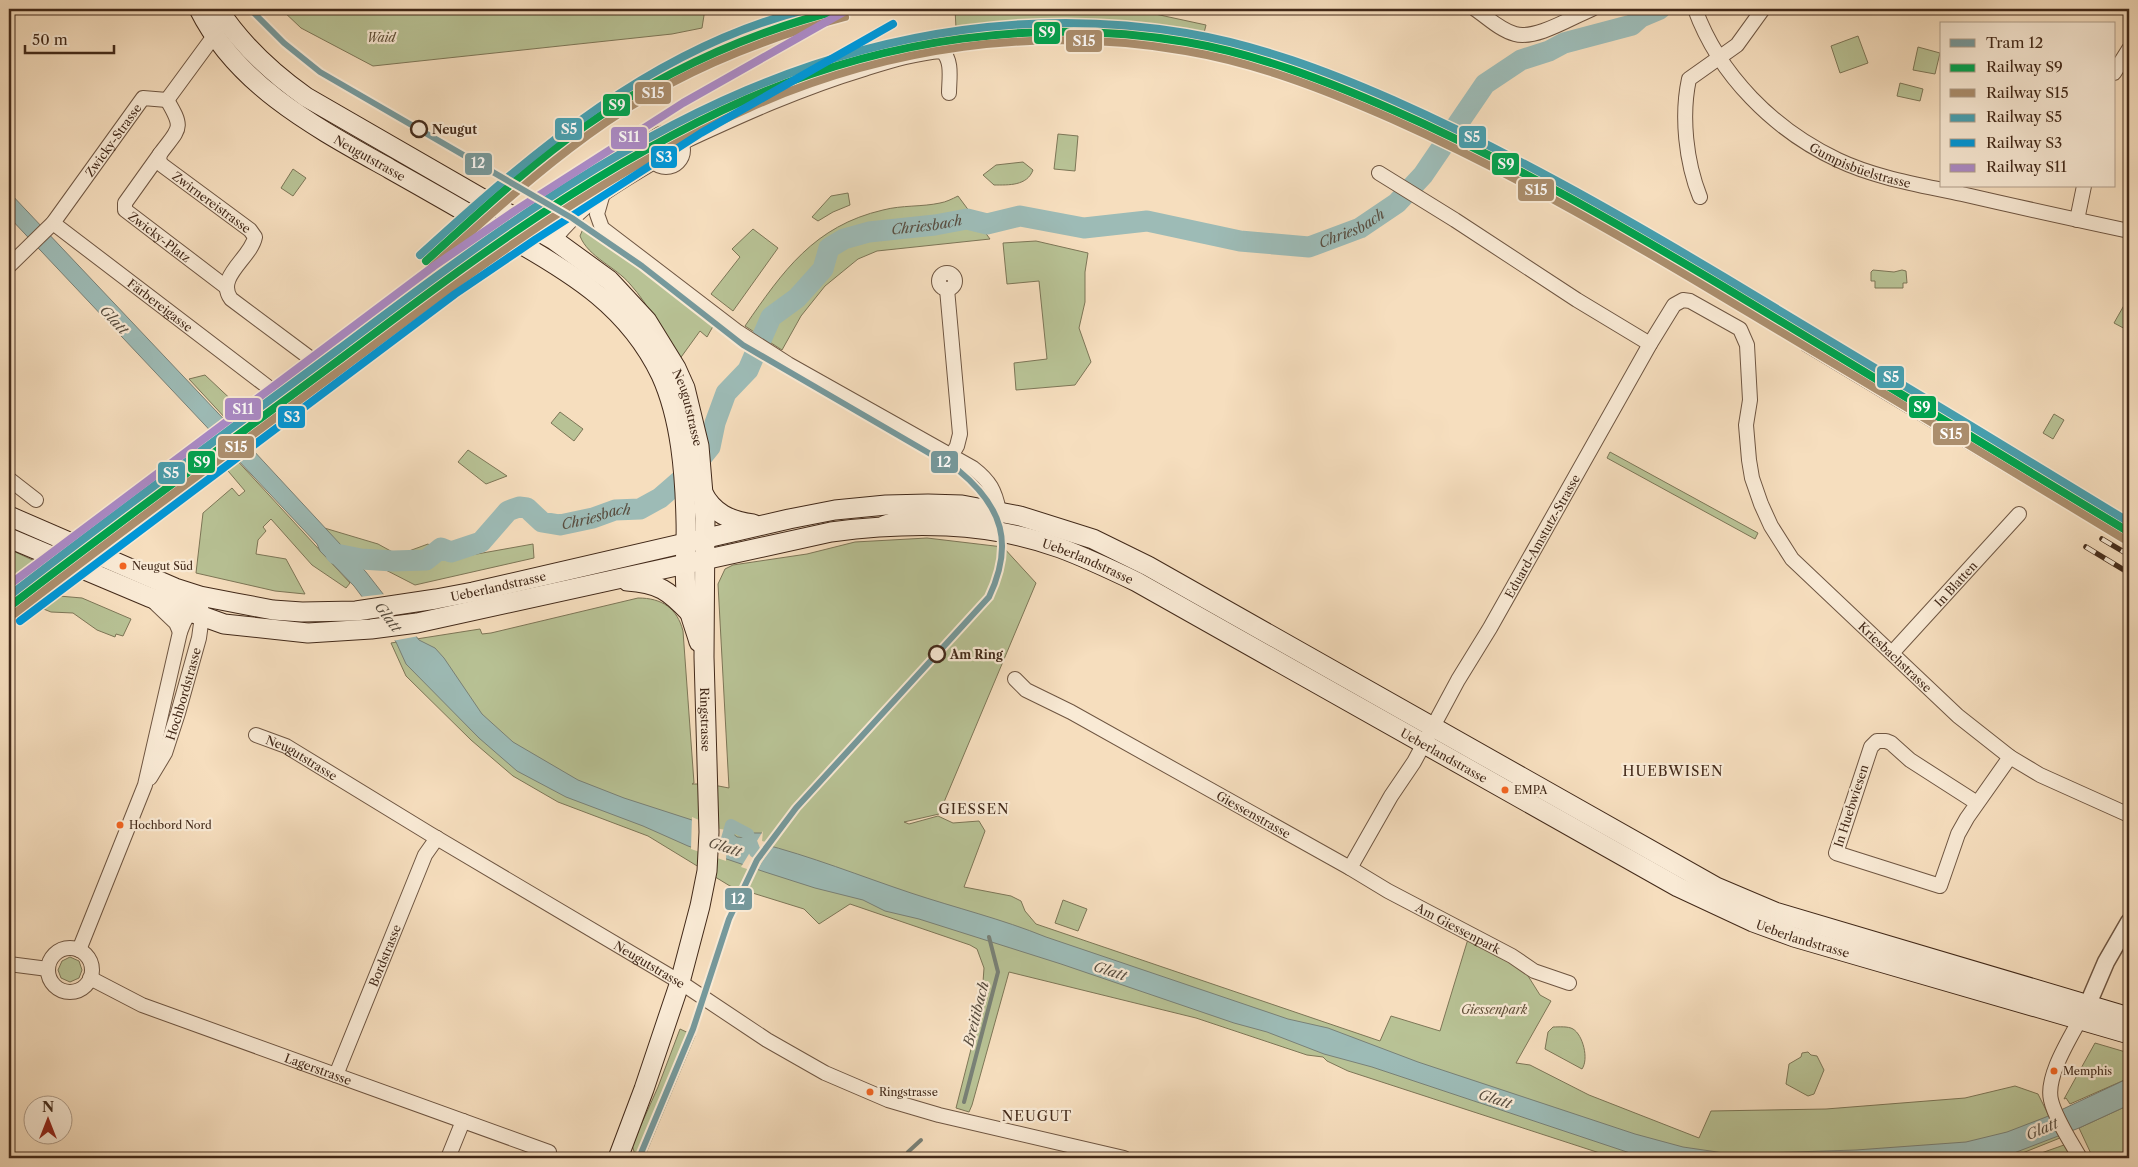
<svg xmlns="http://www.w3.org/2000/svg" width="2138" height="1167" font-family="'Libre Caslon Text',serif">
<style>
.green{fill:#b8c295;stroke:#7d7657}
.water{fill:#9dbbb6;stroke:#798177}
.pier{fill:#f6debe}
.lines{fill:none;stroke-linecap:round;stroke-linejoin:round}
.stream{stroke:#798177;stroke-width:4}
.canal{stroke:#9dbbb6;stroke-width:12}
.river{stroke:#9dbbb6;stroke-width:21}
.minor-casing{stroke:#6f5642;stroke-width:16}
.tertiary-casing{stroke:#6f5642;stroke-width:19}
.secondary-casing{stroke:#422919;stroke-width:21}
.minor{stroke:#f9ead5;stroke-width:14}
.tertiary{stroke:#f9ead5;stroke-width:16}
.secondary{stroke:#f9ead5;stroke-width:19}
.rail-casing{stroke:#422919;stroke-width:5.5}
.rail{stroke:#f9ead5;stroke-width:4;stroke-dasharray:11;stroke-linecap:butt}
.rail-1-casing{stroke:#f9ead5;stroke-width:11}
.rail-2-casing{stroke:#f9ead5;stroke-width:11}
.rail-3-casing{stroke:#f9ead5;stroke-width:11}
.rail-4-casing{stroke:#f9ead5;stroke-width:11}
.rail-5-casing{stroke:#f9ead5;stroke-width:11}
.rail-1{stroke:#00a34f;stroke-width:8}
.rail-2{stroke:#ab8e6d;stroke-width:8}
.rail-3{stroke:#479faf;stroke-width:8}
.rail-4{stroke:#0097d8;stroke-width:8}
.rail-5{stroke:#aa8ac6;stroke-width:8}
.tram-1-casing{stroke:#f9ead5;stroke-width:10}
.tram-1{stroke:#76999c;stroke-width:6}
.stop-dot{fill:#f9ead5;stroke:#422919;stroke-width:2.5}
.bus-dot{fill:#f26522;stroke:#f9ead5;stroke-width:2}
.labels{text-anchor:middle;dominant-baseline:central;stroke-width:4.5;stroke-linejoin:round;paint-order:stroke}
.bus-label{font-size:11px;fill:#422919;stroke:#f9ead5;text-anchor:start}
.park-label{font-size:12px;font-style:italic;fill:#604f38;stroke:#f9ead5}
.stop-label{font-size:12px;font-weight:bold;fill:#422919;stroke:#f9ead5;text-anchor:start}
.street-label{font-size:12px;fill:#422919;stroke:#f9ead5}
.water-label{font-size:14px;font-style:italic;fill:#594e40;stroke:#f9ead5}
.neighbourhood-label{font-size:14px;letter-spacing:1px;fill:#422919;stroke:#f9ead5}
.line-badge{stroke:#f9ead5;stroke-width:2}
.badge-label{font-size:14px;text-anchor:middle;font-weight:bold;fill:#fff}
</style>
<rect width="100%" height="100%" fill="#f6debe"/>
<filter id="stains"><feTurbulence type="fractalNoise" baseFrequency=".004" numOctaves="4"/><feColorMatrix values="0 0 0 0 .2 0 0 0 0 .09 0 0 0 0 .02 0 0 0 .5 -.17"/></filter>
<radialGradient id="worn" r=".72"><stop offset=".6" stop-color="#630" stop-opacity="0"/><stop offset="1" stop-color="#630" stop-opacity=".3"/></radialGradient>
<g class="green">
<path d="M281,9H705L702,28L672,34L373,66L301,28Z"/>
<path d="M955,9H1132L1206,25L1203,37L1131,26L1027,22L956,28Z"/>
<path d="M1858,36L1868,63L1840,73L1831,46Z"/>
<path d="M1918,47L1940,53L1935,74L1913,70Z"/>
<path d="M1900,83L1923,89L1920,101L1897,96Z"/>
<path d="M1058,134L1078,136L1075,171L1054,169Z"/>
<path d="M1023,162L1033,170C1027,186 1009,185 994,185L983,175L996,165Z"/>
<path d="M293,169L306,178L293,196L281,188Z"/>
<path d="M848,193L850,205L833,212L818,221L812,217L831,196Z"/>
<path d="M958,196L990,239L877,251L858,259L825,286L801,316L782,350L745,326C783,271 814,226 883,210C902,205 922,207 940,203C946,202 952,199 958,196Z"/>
<path d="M585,224L623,248L716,321L707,337L700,331L679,360C663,335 650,306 630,284C616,267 588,257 580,236Z"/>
<path d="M753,229L778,248L733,311L711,294L740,257L732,249Z"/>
<path d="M1036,241L1088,253L1085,272V302L1079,328L1091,362L1075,385L1016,390L1014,363L1047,359L1039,281L1007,284L1003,243Z"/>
<path d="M1873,270L1894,272L1902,270L1906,271L1907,283H1903V288H1875V281H1871V272Z"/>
<path d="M2127,300L2129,302V331L2114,323Z"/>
<path d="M347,337L356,348L339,362L330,350Z"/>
<path d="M205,375L238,406L240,410L227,420L189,379Z"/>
<path d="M560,412L583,429L574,441L551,423Z"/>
<path d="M2054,414L2064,420L2053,439L2043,433Z"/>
<path d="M468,450L507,476L486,484L458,462Z"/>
<path d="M1610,452L1758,533L1755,539L1607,458Z"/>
<path d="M233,456L350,583L346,588L312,565L271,519L263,527L266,531L258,540L256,554L286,559L305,594L275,591L196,573L203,513L232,488L239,496L245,491L223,465Z"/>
<path d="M321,527L378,544L398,555L428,544L449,559L533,544L534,558L415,585L343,548Z"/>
<path d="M927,538L1003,547L1036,583L939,814L904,822L909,824L938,816L953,823L979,821L985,831L964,887L1011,896L1021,901L1025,911L1036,924L1380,1041L1391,1016L1440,1031L1468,939L1523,968L1540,995L1551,1001L1516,1063L1530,1065L1589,1095L1699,1138L1711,1111L1826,1109L1965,1098L2015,1086L2038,1094L2060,1138L2010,1158H1615L1348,1071L1327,1061L1323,1057L1307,1055L1196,1018L1009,972L972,1105L969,1112L956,1108L981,1010L984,968L977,949L970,945L850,904L819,924L804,909L730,886L648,836L558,802L513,776L471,740L406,676L391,643L480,629L482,634L491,633L638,598C662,598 677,608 683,631L694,783L692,784H708L729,788L718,584L725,569L733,565L807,554L855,542Z"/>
<path d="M9,549L41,564L9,590Z"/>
<path d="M59,596L82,598L131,619L123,636L116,634L115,637L97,630L73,613L51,612L41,608L44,600Z"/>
<path d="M1063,900L1087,909L1078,931L1055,923Z"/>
<path d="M70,957L79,961L82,970L79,978L70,982L61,978L58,970L62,961Z"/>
<path d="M1553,1027C1559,1027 1568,1026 1573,1029C1583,1035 1589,1059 1582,1069L1545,1049L1548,1032Z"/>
<path d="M680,1029L695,1036L644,1158H636L632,1145L658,1087Z"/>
<path d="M2095,1043L2129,1053V1078L2070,1104L2066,1098L2064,1099Z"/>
<path d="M1808,1052L1811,1055L1817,1056L1824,1070L1814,1094L1808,1096L1786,1084L1789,1064L1801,1057L1802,1053Z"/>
<path d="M2129,1105V1148L2116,1158H2093L2079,1128Z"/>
<path d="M2064,1145L2071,1158H2027Z"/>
</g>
<path class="water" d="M9,192L252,449L366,572L419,640L435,648L444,658L482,714L513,742L578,780L624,798L692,820L720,832L732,833L737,837L748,838L752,833H762L759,843C811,856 860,876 911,893C956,908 1002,919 1046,937L1288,1019L1328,1028L1418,1062L1635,1134L1683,1147L1731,1154L1856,1150L1966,1142L2007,1132L2046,1117L2129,1078V1105L2079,1128L2001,1158H1645L1372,1067L1324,1054L1267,1032L1234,1023L1061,964L919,919L885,911L863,900L815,888L765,872L688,846L643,826L566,797L517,771L479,738L406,664L396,642L354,586L320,551L317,544L9,217Z"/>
<g class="pier">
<path d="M229,421L243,436L225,449L212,435Z"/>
<path d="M385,594L419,636L392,641L359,597Z"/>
<path d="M692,817L720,829L727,830L726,861L691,849Z"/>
<path d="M763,831L762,841L773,844L756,872L741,867Z"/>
</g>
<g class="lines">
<g class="stream">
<path d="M964,1102L998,972L989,937"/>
<path d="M905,1158L908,1152L921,1140"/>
</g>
<path class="canal" d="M725,846L731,825L748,834L755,852"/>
<path class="river" id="s1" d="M336,554L361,559L393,561L426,560L441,548L451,552L481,542L508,511L519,507L527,508L542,522L560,525L593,518L615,510L640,509L660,498L690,472L710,447L715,423L726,393L748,370L771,317L797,298L823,269L829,248L844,239L869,232L935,225L967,219L987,224L1020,216L1084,228L1147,221L1240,241L1309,247L1360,228L1397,203L1423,175L1485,84L1521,60L1549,51L1564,43L1632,25L1641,17L1660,9"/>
<g class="minor-casing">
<g id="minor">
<path d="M1475,9C1487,17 1500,30 1515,34C1536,40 1572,17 1592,9"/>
<path id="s2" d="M1695,9C1719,75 1774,130 1838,160C1876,178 1921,185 1962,194C2018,207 2073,219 2129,231"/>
<path d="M2114,73L2129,49"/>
<path id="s3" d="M167,100C185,130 179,128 160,154L159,160L162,165L250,230L255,237C251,258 215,277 231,299L318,364L331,379"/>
<path d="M167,100L214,36"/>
<circle cx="666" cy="150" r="17"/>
<path d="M681,143C741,115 801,88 864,69C890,61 915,53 942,51C953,61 949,79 949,93"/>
<path id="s4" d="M160,154L125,203V210L226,287"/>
<path d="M1379,173L1455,220L1577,300L1650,344"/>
<path d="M603,193L597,214L602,228L738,332L788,364L973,468C990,481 995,491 999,511C992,526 921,514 903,516C897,518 890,521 884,523"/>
<path d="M1700,197C1686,162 1681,116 1689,79L1737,45L1763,9"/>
<path d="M2077,220L2084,186"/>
<path id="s5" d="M53,223L268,387"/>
<path d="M554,240C580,205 617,184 654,162"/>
<path id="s6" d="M9,266L53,223L143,98L167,100"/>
<circle cx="947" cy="281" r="8"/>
<path d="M947,289L960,434L957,446L951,456"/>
<path d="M9,479L36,500"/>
<path d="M153,601L176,623L180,632"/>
<path id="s7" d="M1892,653L2019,514"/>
<path id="s8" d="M1015,679L1026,690L1071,712L1350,868L1391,796L1414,762L1458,680L1490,628L1650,344L1674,305L1683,300L1690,301L1740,329L1747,345L1750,400L1746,425L1749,460L1752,478L1761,504L1771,526L1792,559L1958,716L2010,757L2040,775L2129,815"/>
<path id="s9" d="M256,735L286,746L430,834L680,982L767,1040L825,1073L888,1100L939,1115L1124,1158"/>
<path id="s10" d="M150,778L165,753L178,713L199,638L202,616L201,607"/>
<path d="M1977,803L1910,760L1891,743L1886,741H1877L1871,747L1836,853L1940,886L1958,834L1967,818L2010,757"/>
<path id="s11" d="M1350,868L1388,891L1512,956L1534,971L1569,983"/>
<circle cx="70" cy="970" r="22"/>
<path d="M79,950L145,785L180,632L184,622L194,604"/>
<path d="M9,964L48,969"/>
<path id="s12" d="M90,978L142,1005L549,1152"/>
<path id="s13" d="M336,1075L425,855L437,838"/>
<path d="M448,1158L463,1121"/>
<path d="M2080,1158C2071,1142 2055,1118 2051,1100C2045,1075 2073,1034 2084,1012"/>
</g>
</g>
<g class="tertiary-casing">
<path id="tertiary" d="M2088,1004L2106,962L2129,922"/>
</g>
<g class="secondary-casing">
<g id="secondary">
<path id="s14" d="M199,9C238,87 317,128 390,169C431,192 471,215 512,239C574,274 629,308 661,375C681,419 685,474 686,521C687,547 683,574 687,600C689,614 695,628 699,642"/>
<path id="s15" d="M218,9C241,44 272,73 306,97L554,240L609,280L647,321L676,368L685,388L699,446L705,518L704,657L709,832L707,871L700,906L680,982L644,1089L618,1158"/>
<path d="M703,493C713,513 730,521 753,524"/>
<path id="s16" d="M9,516L175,588L200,596L236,603L273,610L302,612L356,611L436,599L473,592L789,519L835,510L886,505L928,504L962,505L1020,516L1093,539L1148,566L1716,887L1775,912L2129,1017"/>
<path id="s17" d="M9,538L149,597L224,624L308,633L371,629L417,623L831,532C908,522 986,521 1060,548C1087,558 1112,570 1137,582L1678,887L1753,922L1794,937L2129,1034"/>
<path d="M627,581C659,583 669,591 690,613"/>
</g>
</g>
<use href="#minor" class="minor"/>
<use href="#tertiary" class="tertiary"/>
<use href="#secondary" class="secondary"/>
<g class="rail-casing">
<g id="rail">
<path d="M1804,349L2129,544"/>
<path d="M2102,539L2129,555"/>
<path d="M2086,547L2129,573"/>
</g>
</g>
<use href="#rail" class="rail"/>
<g class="rail-1-casing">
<g id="rail-1">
<path d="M426,261C478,214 528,166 585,126C664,71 750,32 843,9"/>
<path d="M9,607C118,523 229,442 339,360C468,263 599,164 747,99C884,39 1038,17 1186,42C1257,54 1327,81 1393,110C1507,160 1617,223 1724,287C1859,368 1994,451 2129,532"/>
</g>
</g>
<g class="rail-2-casing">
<g id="rail-2">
<path d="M432,267C483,221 533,175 588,135C665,78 753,41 845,17"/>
<path d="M14,614C123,530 233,449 343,368C472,272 601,173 749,108C885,47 1039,25 1186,51C1257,63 1326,90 1392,119C1502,168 1607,228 1711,290C1849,372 1987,456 2124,539"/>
</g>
</g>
<g class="rail-3-casing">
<g id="rail-3">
<path d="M420,255C534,151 654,47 808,9"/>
<path d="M9,596C117,512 228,431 339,349C467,253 598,153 747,90C886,31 1037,8 1186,33C1258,45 1327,71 1393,100C1508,151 1617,213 1724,277C1860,358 1994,440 2129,522"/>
</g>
</g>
<g class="rail-4-casing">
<path id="rail-4" d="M20,621L455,294L536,239L701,133L893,24"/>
</g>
<g class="rail-5-casing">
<path id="rail-5" d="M9,585L434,266L516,210L683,103L849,9"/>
</g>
<use href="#rail-1" class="rail-1"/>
<use href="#rail-2" class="rail-2"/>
<use href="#rail-3" class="rail-3"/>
<use href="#rail-4" class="rail-4"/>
<use href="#rail-5" class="rail-5"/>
<g class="tram-1-casing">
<path id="tram-1" d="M250,9L284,43L320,72L572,218L642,266L743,345L958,470C1003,507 1014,544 989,597L796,808L757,860L729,919L693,1029L639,1158"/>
</g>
<use href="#tram-1" class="tram-1"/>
</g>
<g class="stop-dot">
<circle cx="419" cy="129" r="8"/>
<circle cx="937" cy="654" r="8"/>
</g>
<g class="bus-dot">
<circle cx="123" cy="566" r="4.5"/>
<circle cx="1505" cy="790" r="4.5"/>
<circle cx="120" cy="825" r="4.5"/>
<circle cx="2054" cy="1071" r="4.5"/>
<circle cx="870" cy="1092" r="4.5"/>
</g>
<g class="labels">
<g class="bus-label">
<text x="132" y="566">Neugut Süd</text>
<text x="1514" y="790">EMPA</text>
<text x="129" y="825">Hochbord Nord</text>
<text x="2063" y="1071">Memphis</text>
<text x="879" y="1092">Ringstrasse</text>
</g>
<g class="park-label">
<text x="381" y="37">Waid</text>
<text x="1494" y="1009">Giessenpark</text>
</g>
<g class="stop-label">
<text x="432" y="129">Neugut</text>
<text x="950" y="654">Am Ring</text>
</g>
<g class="street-label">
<text stroke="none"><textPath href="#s6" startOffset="164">Zwicky-Strasse</textPath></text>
<text stroke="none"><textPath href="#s14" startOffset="230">Neugutstrasse</textPath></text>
<text stroke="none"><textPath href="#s2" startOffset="236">Gumpisbüelstrasse</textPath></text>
<text stroke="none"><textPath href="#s3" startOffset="136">Zwirnereistrasse</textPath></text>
<text stroke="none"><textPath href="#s4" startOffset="111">Zwicky-Platz</textPath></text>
<text stroke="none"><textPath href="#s5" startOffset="135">Färbereigasse</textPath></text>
<text stroke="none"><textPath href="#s15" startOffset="632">Neugutstrasse</textPath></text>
<text stroke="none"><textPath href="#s8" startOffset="769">Eduard-Amstutz-Strasse</textPath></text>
<text stroke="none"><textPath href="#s17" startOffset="1112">Ueberlandstrasse</textPath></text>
<text stroke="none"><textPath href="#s7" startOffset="94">In Blatten</textPath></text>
<text stroke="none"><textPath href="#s16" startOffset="509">Ueberlandstrasse</textPath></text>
<text stroke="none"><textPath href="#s8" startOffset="1494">Kriesbachstrasse</textPath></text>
<text stroke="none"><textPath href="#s10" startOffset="91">Hochbordstrasse</textPath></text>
<text stroke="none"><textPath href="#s15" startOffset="946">Ringstrasse</textPath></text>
<text stroke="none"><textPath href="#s17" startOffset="1518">Ueberlandstrasse</textPath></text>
<text stroke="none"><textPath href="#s9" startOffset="51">Neugutstrasse</textPath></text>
<text transform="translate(1851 806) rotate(-72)">In Huebwiesen</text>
<text stroke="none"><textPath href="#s8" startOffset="275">Giessenstrasse</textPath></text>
<text stroke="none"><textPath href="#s11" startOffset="124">Am Giessenpark</textPath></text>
<text stroke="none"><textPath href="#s17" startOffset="1922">Ueberlandstrasse</textPath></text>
<text stroke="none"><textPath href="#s13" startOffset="129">Bordstrasse</textPath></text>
<text stroke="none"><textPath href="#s9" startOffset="456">Neugutstrasse</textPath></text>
<text stroke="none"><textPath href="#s12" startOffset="246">Lagerstrasse</textPath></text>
</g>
<g class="water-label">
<text stroke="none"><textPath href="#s1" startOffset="769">Chriesbach</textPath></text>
<text stroke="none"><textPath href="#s1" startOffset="1204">Chriesbach</textPath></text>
<text transform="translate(114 320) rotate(47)">Glatt</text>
<text stroke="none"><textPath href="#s1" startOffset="289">Chriesbach</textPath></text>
<text transform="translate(388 617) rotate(53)">Glatt</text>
<text transform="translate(725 847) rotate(18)">Glatt</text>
<text transform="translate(1110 971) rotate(18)">Glatt</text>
<text transform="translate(976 1014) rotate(-76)">Breitibach</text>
<text transform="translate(1495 1099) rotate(18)">Glatt</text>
<text transform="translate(2042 1129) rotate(-23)">Glatt</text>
</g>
<g class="neighbourhood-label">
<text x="1673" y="771">HUEBWISEN</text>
<text x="974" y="809">GIESSEN</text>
<text x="1037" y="1116">NEUGUT</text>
</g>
</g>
<g class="line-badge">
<rect x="1033" y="21" width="28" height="24" rx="5" fill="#00a34f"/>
<rect x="1065" y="29" width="38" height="24" rx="5" fill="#ab8e6d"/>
<rect x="634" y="81" width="38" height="24" rx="5" fill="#ab8e6d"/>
<rect x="602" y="93" width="29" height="24" rx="5" fill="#00a34f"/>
<rect x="554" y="117" width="29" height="24" rx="5" fill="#479faf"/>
<rect x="1458" y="125" width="29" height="24" rx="5" fill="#479faf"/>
<rect x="610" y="126" width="38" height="24" rx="5" fill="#aa8ac6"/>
<rect x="650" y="145" width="28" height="24" rx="5" fill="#0097d8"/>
<rect x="464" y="152" width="29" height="24" rx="5" fill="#76999c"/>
<rect x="1491" y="152" width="29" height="24" rx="5" fill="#00a34f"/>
<rect x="1517" y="178" width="38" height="24" rx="5" fill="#ab8e6d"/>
<rect x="1876" y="365" width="29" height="24" rx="5" fill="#479faf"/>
<rect x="1908" y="395" width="29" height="24" rx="5" fill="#00a34f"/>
<rect x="224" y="397" width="38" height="24" rx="5" fill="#aa8ac6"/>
<rect x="277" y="405" width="29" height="24" rx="5" fill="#0097d8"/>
<rect x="1932" y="422" width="38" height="24" rx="5" fill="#ab8e6d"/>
<rect x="217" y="435" width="38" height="24" rx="5" fill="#ab8e6d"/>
<rect x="187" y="450" width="29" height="24" rx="5" fill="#00a34f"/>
<rect x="930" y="450" width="29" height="24" rx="5" fill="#76999c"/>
<rect x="157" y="461" width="29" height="24" rx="5" fill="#479faf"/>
<rect x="724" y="887" width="29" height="24" rx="5" fill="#76999c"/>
</g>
<g class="badge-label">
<text x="1047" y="37">S9</text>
<text x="1084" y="46">S15</text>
<text x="653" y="98">S15</text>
<text x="617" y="110">S9</text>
<text x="569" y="134">S5</text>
<text x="1472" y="142">S5</text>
<text x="629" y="142">S11</text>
<text x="664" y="162">S3</text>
<text x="478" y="168">12</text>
<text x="1506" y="169">S9</text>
<text x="1536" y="195">S15</text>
<text x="1891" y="382">S5</text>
<text x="1922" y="412">S9</text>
<text x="243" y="414">S11</text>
<text x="292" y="422">S3</text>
<text x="1951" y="439">S15</text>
<text x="236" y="452">S15</text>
<text x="202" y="467">S9</text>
<text x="944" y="467">12</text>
<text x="171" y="478">S5</text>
<text x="738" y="904">12</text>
</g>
<rect width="2138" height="1167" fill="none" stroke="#f6debe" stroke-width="30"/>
<rect x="10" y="10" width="2118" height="1147" fill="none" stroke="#422919" stroke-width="2.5"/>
<rect x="15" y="15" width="2108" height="1137" fill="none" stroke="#422919"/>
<rect x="1940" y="22" width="175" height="165" fill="#f9ead5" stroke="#b09d8a"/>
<rect x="1950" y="39" width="25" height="8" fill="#76999c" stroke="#b09d8a"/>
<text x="1986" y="48" font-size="15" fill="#422919">Tram 12</text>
<rect x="1950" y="64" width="25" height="8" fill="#00a34f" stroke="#b09d8a"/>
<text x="1986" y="72" font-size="15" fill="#422919">Railway S9</text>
<rect x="1950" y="89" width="25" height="8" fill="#ab8e6d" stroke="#b09d8a"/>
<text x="1986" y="98" font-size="15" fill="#422919">Railway S15</text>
<rect x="1950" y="114" width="25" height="8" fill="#479faf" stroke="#b09d8a"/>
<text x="1986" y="122" font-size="15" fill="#422919">Railway S5</text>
<rect x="1950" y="139" width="25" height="8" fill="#0097d8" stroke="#b09d8a"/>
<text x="1986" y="148" font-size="15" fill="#422919">Railway S3</text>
<rect x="1950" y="164" width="25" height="8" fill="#aa8ac6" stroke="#b09d8a"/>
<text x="1986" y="172" font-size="15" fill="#422919">Railway S11</text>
<g transform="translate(48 1120)"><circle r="24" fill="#f9ead5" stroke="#b09d8a"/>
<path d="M0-4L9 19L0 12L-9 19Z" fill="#8f2418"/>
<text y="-8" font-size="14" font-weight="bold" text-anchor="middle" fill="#422919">N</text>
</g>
<path d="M25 45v8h89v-8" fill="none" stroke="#422919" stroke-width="2.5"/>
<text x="32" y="45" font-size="15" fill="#422919" stroke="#f9ead5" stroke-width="4" paint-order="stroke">50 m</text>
<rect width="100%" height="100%" filter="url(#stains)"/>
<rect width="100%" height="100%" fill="url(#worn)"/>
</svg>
